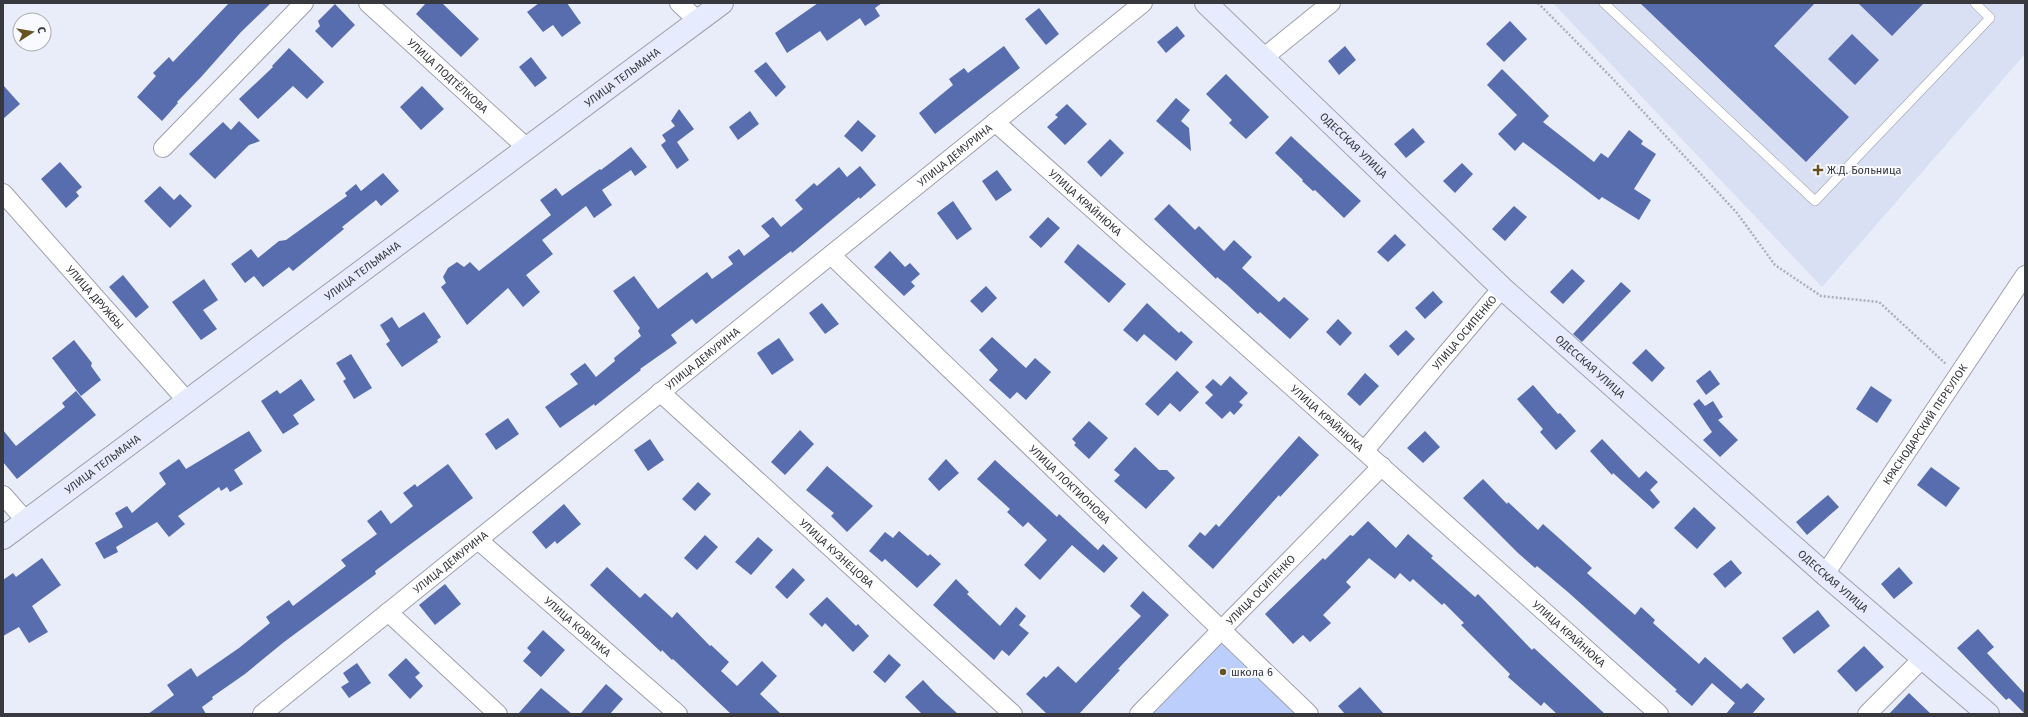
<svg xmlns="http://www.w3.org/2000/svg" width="2028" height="717" font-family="'Fira Sans',sans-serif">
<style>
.built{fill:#d9e0f3}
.green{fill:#bccefb}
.building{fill:#586dae}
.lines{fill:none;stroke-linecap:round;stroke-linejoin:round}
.lane-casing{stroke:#9da1ac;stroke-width:10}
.street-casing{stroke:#9da1ac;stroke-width:20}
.secondary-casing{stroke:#9da1ac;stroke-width:24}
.path{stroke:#abafb9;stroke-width:2.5;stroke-dasharray:2 2;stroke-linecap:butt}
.lane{stroke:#fff;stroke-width:9}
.street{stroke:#fff;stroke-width:18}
.secondary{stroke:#e6ecfd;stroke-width:22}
.poi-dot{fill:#665321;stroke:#f8faff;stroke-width:1.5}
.labels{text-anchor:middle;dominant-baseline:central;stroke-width:4;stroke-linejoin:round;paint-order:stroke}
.street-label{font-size:11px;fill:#37393e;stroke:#f8faff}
.poi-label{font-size:11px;fill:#37393e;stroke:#f8faff;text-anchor:start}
</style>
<rect width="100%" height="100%" fill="#e8edf9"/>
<path class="built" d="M1553,3H2025V54L1822,287Z"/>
<path class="green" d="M1221,630L1309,714H1139Z"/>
<g class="building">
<path d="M229,3H271L241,32L202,76L177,102L178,103L162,121L137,97L156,76L153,73L169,57L173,62Z"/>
<path d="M426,3H442L479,39L461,57L416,14Z"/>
<path d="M539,3H567L581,23L562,37L553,25L543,32L527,12Z"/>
<path d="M818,3H882L875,8L880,16L865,26L860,18L827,41L820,31L787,53L775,33Z"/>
<path d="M1640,3H1815L1774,46L1849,117L1806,162Z"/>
<path d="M1858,3H1924L1892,36Z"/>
<path d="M335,4L355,25L332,48L315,31L320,26L318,21Z"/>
<path d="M1039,8L1059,34L1046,45L1025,19Z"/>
<path d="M1510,21L1527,39L1504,62L1486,44Z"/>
<path d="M1177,26L1185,36L1166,53L1157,42Z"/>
<path d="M1852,34L1879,60L1855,85L1828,59Z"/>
<path d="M1004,46L1020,68L935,134L919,113L953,85L949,79L964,68L968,73Z"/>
<path d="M1345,46L1356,60L1339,75L1328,61Z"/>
<path d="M289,48L324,82L307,99L293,86L258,119L239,99L273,67L272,66Z"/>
<path d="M531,57L547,78L535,87L519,67Z"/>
<path d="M766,62L786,87L776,97L754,71Z"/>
<path d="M1502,69L1549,116L1543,122L1594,162L1601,153L1608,158L1629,130L1643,141L1641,144L1656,154L1634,189L1651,200L1639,220L1602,197L1599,200L1523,142L1515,151L1498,134L1517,115L1487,85Z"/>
<path d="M1226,74L1269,117L1246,139L1229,123L1232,120L1206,94Z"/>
<path d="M3,85L20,104L3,119Z"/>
<path d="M422,86L444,109L421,130L400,107Z"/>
<path d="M1176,98L1190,110L1181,121L1189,128L1191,151L1156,121Z"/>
<path d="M1067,104L1087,124L1065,145L1047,127L1058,117L1055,115Z"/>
<path d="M679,109L694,129L677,142L689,160L677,169L661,145L666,141L662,135L675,126L671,121Z"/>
<path d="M750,111L759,124L738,140L729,127Z"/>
<path d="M858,120L876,136L862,152L844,136Z"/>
<path d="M239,121L260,141L249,145L215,179L189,154L223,122L231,130Z"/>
<path d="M1413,128L1425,142L1406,158L1394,144Z"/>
<path d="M1291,136L1361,201L1344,218L1315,190L1313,191L1302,181L1303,180L1275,153Z"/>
<path d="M1110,139L1124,153L1101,177L1087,162Z"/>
<path d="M631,147L647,167L635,176L631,170L602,190L612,205L594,218L586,206L542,240L553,254L526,275L540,292L523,307L508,288L467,325L441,287L446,283L443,277L448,268L457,262L464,267L470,262L479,271L551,215L540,200L556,188L562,196L600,169L601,170Z"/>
<path d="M60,162L82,187L76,192L79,196L66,208L41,179Z"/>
<path d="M1462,163L1473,174L1455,193L1443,181Z"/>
<path d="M860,166L876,185L860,199L859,197L792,253L791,251L696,324L692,319L671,335L677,343L640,369L641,370L595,406L594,404L560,428L545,407L578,384L570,374L585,363L596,377L615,361L614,358L641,336L638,331L640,328L613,291L634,276L658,309L707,272L712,279L733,264L728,257L739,249L744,256L770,236L761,226L773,217L781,227L803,209L795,200L814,183L817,186L839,167L847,177Z"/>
<path d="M997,170L1012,190L996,201L982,181Z"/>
<path d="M383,173L399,191L381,206L376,200L342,227L344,229L293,271L289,267L263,287L254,276L245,283L231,264L251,249L258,258L279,241L286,240L347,196L345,193L356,184L361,191Z"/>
<path d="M160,186L174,200L180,194L192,206L170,228L144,201Z"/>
<path d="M953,201L972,229L957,240L937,213Z"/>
<path d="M1169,204L1195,230L1199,226L1224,251L1234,240L1252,257L1242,268L1279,302L1284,297L1309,319L1290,339L1260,312L1258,314L1227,285L1217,277L1216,279L1154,219Z"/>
<path d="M1514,206L1527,217L1505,241L1492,229Z"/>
<path d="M1048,217L1060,228L1041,248L1029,237Z"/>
<path d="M1395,234L1406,245L1388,262L1377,252Z"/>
<path d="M1078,244L1126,284L1109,303L1064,262Z"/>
<path d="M890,251L905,267L910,263L920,274L911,282L915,286L904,296L874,267Z"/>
<path d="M1572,269L1585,281L1563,304L1550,292Z"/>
<path d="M123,275L149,307L136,318L109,287Z"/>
<path d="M204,279L218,300L203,310L217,329L201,340L172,302Z"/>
<path d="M1621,282L1631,291L1582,342L1573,334Z"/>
<path d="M986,286L997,298L982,313L970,301Z"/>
<path d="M1433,291L1443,302L1425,319L1415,308Z"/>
<path d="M822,303L839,324L825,334L809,313Z"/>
<path d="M1147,303L1179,333L1181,331L1193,342L1176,361L1144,334L1137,342L1123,330Z"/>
<path d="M424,312L441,337L437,340L438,342L402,367L386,344L390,341L380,325L392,317L399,328Z"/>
<path d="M1338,319L1352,333L1340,346L1326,332Z"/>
<path d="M1406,330L1415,339L1398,356L1389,346Z"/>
<path d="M992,337L1026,368L1035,358L1051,372L1026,400L1017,392L1010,399L989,380L998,370L979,350Z"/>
<path d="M779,338L794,360L772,375L757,353Z"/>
<path d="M74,340L92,363L91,366L101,380L81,396L52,358Z"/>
<path d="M1646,349L1665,368L1652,382L1632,363Z"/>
<path d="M351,354L372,388L354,399L343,381L346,379L336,363Z"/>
<path d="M1710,370L1720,384L1706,395L1696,381Z"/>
<path d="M1177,371L1199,392L1180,412L1170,403L1158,416L1145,404Z"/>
<path d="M1365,373L1379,386L1360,406L1347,394Z"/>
<path d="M1230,376L1248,393L1239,402L1243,405L1234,415L1230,411L1222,419L1205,403L1213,395L1205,387L1213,379L1221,386Z"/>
<path d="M301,379L315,400L293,415L299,424L283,434L261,401L277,390L280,394Z"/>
<path d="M1533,385L1558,414L1560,413L1576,431L1556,450L1540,432L1543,429L1517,399Z"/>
<path d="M1871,386L1892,400L1877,423L1856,409Z"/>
<path d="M76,391L96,415L17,479L3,462V430L16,446L65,407L62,403Z"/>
<path d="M1699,399L1705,406L1713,401L1723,417L1718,420L1738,440L1720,457L1703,440L1712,432L1693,404Z"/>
<path d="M508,418L519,434L496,450L485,434Z"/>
<path d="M1089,421L1108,438L1089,459L1074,445L1076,443L1072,439Z"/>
<path d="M800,430L814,444L785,475L771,462Z"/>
<path d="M249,431L262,451L234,470L243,484L230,492L227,487L221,491L219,487L178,516L185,524L169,537L157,522L116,547L118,552L104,559L95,543L123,527L115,513L127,506L132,513L166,484L159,473L179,459L186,469Z"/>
<path d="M1425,431L1440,447L1423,463L1407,448Z"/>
<path d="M1299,436L1319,455L1280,497L1279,495L1213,569L1188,546L1200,532L1205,536L1216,524L1219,527Z"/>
<path d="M650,439L664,460L648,471L634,450Z"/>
<path d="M1602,439L1639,478L1646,471L1658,482L1650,490L1660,502L1653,509L1613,473L1612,475L1590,451Z"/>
<path d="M1135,447L1159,470H1167L1175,478L1146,509L1114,481L1120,475L1114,470Z"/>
<path d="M946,459L959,473L939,491L928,479Z"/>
<path d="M995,460L1057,517L1059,514L1098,550L1103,544L1118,558L1104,573L1072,545L1040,580L1024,565L1047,540L1028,522L1023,527L1007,512L1010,509L977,479Z"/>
<path d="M448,464L473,498L408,546L375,571L376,574L284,642L245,674L212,697L213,699L202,707L206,714H148L174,695L167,685L191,668L197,677L239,648L270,623L266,617L289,600L293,606L346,566L341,560L377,534L367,521L381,510L391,524L413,506L403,493L415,484L417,487Z"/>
<path d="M827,466L873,506L847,532L831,516L834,513L806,490Z"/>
<path d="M1931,467L1960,488L1946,507L1917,485Z"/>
<path d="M1483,479L1507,504L1508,502L1538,530L1543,524L1560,539L1592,568L1587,573L1635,615L1641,607L1655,620L1653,623L1699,664L1705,657L1741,689L1747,683L1765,699L1752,714H1726L1735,703L1712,683L1692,706L1675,691L1677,690L1569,593L1537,566L1535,568L1518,553L1463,498Z"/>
<path d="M698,482L711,494L695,511L682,499Z"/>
<path d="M1828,495L1839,507L1807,535L1796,522Z"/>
<path d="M564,504L581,524L557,544L555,541L546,549L532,532Z"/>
<path d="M1694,507L1716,528L1697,549L1674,528Z"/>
<path d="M1368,521L1396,548L1408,534L1433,556L1431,558L1475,597L1478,594L1532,650L1534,648L1605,714H1557L1544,702L1541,706L1508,677L1510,674L1461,625L1464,623L1444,603L1442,605L1413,579L1410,582L1400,573L1395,579L1369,558L1346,582L1351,587L1323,615L1331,623L1310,642L1303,635L1293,644L1265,614L1323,558L1325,560L1350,535L1353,536Z"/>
<path d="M899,531L928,556L930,554L941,564L917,588L885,559L882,562L869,551L885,532L893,538Z"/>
<path d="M705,535L718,547L697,570L684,558Z"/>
<path d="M758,537L773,550L751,575L735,562Z"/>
<path d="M42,558L61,585L32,606L48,632L29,643L19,627L3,636V580L13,573L16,577Z"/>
<path d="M1731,560L1742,573L1725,588L1713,574Z"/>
<path d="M607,567L640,598L645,593L672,618L677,612L710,646L711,645L729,662L721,671L737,686L762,661L777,676L760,694L781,714H731L673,659L672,660L662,650L661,652L590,585Z"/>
<path d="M1899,567L1913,583L1894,599L1881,584Z"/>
<path d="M793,568L805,580L787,599L775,587Z"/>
<path d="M956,579L969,592L967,594L1000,626L1016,607L1026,616L1019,625L1029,633L1009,656L1002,650L994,660L933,605Z"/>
<path d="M445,584L461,604L435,625L419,605Z"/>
<path d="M1143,591L1169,615L1118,669L1120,670L1079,714H1047L1026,694L1044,676L1046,678L1058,666L1076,683L1141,616L1130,606Z"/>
<path d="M827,597L856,626L858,624L869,636L853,652L825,623L822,627L809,614Z"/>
<path d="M1818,610L1830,626L1794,654L1782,638Z"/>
<path d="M1978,629L1994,647L1987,653L2025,694V714L2009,698L2006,700L1957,648Z"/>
<path d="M543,630L565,650L541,677L523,661L531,652L527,648Z"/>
<path d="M1864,646L1884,667L1856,692L1837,671Z"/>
<path d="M889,654L901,665L885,683L873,672Z"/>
<path d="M406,658L420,673L415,677L423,686L410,699L388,675Z"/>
<path d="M357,663L371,683L349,698L341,687L349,682L343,673Z"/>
<path d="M923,680L936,694L958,714H922L905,697Z"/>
<path d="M606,684L623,699L610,714H580Z"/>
<path d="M1360,687L1384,714H1345L1338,706Z"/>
<path d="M541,688L572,714H518Z"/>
<path d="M1909,693L1931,714H1889Z"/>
</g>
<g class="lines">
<g class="lane-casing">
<path id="lane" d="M1604,3L1815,201L1990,18L1975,3"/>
</g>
<g class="street-casing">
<g id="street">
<path id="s1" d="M368,3L527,148"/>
<path d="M679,3L698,21"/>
<path d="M1263,58L1331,3"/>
<path id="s2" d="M995,122L1659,714"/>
<path d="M163,148L304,3"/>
<path id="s3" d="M3,193L187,401"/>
<path id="s4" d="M831,255L1309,714"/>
<path id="s5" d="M660,392L1013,714"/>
<path id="s6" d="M1365,450L1502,288"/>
<path d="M3,495L26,521"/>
<path id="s7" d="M478,540L678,714"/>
<path id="s8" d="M1825,574L2025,275"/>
<path d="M388,612L498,714"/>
<path id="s9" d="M262,714L1143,3"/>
<path id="s10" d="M1139,714L1382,466"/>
<path d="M1867,714L1923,658"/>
</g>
</g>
<g class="secondary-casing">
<g id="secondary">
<path id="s11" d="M1206,3L1502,288L1828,577L1988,714"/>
<path id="s12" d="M3,538L722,3"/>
</g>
</g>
<path class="path" d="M1538,3L1612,78L1737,213L1775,265L1821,296L1879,302L1946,364"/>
<use href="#lane" class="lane"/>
<use href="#street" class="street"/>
<use href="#secondary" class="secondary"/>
</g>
<g class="poi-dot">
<path d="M1816 164h4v4h4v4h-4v4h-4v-4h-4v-4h4z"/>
<circle cx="1223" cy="672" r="4"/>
</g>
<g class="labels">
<g class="street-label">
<text stroke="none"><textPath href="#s1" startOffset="108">УЛИЦА ПОДТЁЛКОВА</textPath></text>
<text stroke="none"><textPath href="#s12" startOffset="772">УЛИЦА ТЕЛЬМАНА</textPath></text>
<text stroke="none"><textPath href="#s11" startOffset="205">ОДЕССКАЯ УЛИЦА</textPath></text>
<text stroke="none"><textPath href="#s9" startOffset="890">УЛИЦА ДЕМУРИНА</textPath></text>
<text stroke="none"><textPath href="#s2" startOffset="121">УЛИЦА КРАЙНЮКА</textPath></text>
<text stroke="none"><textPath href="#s12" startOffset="448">УЛИЦА ТЕЛЬМАНА</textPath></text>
<text stroke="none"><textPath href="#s3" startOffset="139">УЛИЦА ДРУЖБЫ</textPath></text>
<text stroke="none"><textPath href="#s6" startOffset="154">УЛИЦА ОСИПЕНКО</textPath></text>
<text stroke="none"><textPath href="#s9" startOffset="566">УЛИЦА ДЕМУРИНА</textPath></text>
<text stroke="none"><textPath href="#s11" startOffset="529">ОДЕССКАЯ УЛИЦА</textPath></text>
<text stroke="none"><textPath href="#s2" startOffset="445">УЛИЦА КРАЙНЮКА</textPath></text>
<text stroke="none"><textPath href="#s8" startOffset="180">КРАСНОДАРСКИЙ ПЕРЕУЛОК</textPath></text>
<text stroke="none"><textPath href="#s12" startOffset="124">УЛИЦА ТЕЛЬМАНА</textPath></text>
<text stroke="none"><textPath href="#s4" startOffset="331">УЛИЦА ЛОКТИОНОВА</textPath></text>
<text stroke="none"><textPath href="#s5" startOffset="239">УЛИЦА КУЗНЕЦОВА</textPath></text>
<text stroke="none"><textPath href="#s9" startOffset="242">УЛИЦА ДЕМУРИНА</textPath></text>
<text stroke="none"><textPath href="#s11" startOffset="853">ОДЕССКАЯ УЛИЦА</textPath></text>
<text stroke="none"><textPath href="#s10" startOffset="174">УЛИЦА ОСИПЕНКО</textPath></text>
<text stroke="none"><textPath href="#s7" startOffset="132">УЛИЦА КОВПАКА</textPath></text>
<text stroke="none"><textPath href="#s2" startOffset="769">УЛИЦА КРАЙНЮКА</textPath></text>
</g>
<g class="poi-label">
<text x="1827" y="170">Ж.Д. Больница</text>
<text x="1231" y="672">школа 6</text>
</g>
</g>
<rect width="2028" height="717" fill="none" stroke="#37393e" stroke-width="8"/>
<g transform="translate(32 32) rotate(78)"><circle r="19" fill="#f8faff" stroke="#abadb2"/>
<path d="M0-3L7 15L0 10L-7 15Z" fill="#665321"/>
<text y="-6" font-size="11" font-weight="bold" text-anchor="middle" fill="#37393e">С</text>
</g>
</svg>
